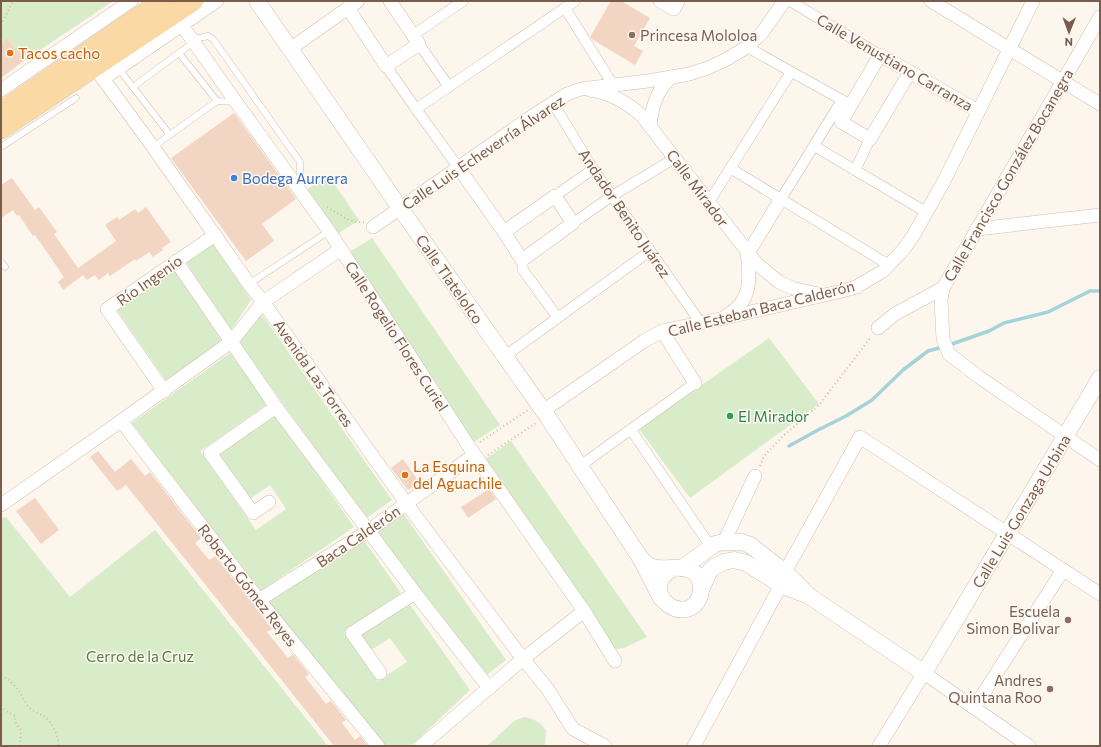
<svg xmlns="http://www.w3.org/2000/svg" width="1101" height="747" font-family="Commissioner,sans-serif">
<style>
.green{fill:#d8ecc9}
.lines{fill:none;stroke-linecap:round;stroke-linejoin:round}
.stream{stroke:#a5d3da;stroke-width:3.5}
.building{fill:#f3d5c3}
.service-casing{stroke:#d1beb0;stroke-width:7}
.pedestrian-casing{stroke:#d1beb0;stroke-width:11}
.minor-casing{stroke:#d1beb0;stroke-width:14}
.tertiary-casing{stroke:#d1beb0;stroke-width:17}
.primary-casing{stroke:#dad1cd;stroke-width:21}
.path{stroke:#d9b8a5;stroke-width:2;stroke-dasharray:1 3;stroke-linecap:butt}
.service{stroke:#fff;stroke-width:6}
.pedestrian{stroke:#fff;stroke-width:10}
.minor{stroke:#fff;stroke-width:13}
.tertiary{stroke:#fff;stroke-width:16}
.primary{stroke:#fbd9a5;stroke-width:20}
.education-dot{fill:#8d6e63;stroke:#fffaf3;stroke-width:1.5}
.food-dot{fill:#e8710a;stroke:#fffaf3;stroke-width:1.5}
.shop-dot{fill:#3f7fe0;stroke:#fffaf3;stroke-width:1.5}
.leisure-dot{fill:#2e9e5b;stroke:#fffaf3;stroke-width:1.5}
.labels{text-anchor:middle;dominant-baseline:central;stroke-width:3;stroke-linejoin:round;paint-order:stroke}
.education-label{font-size:15px;fill:#785e54;stroke:#fffaf3;text-anchor:end}
.food-label{font-size:15px;fill:#c56008;stroke:#fffaf3;text-anchor:start}
.street-label{font-size:15px;fill:#7a5c4d;stroke:#fffaf3}
.shop-label{font-size:15px;fill:#366cbe;stroke:#fffaf3;text-anchor:start}
.leisure-label{font-size:15px;fill:#27864d;stroke:#fffaf3;text-anchor:start}
.park-label{font-size:15px;fill:#537a41;stroke:#fffaf3}
</style>
<rect width="100%" height="100%" fill="#fdf6ec"/>
<g class="green">
<path d="M1,1H113L25,60L6,37L1,46Z"/>
<path d="M328,175L359,220L336,235L306,190Z"/>
<path d="M372,238L500,425L474,442L348,253Z"/>
<path d="M213,244L251,300L230,332L186,262Z"/>
<path d="M175,270L221,340L167,382L117,310Z"/>
<path d="M261,313L392,500L365,519L239,342Z"/>
<path d="M769,338L819,404L690,498L639,429Z"/>
<path d="M230,353L267,404L200,451L256,530L286,509L270,485L248,500L217,455L276,415L354,527L259,592L132,423Z"/>
<path d="M511,441L647,637L624,648L615,649L611,645L484,460Z"/>
<path d="M403,513L506,660L479,681L374,532Z"/>
<path d="M6,517L70,597L155,530L328,746H1V518Z"/>
<path d="M363,539L401,593L344,632L378,681L407,662L390,638L371,650L360,635L408,602L470,690L411,746H384L268,602Z"/>
<path d="M524,717C534,719 539,721 546,730L545,746H487L514,721Z"/>
</g>
<g class="lines">
<g class="stream">
<path d="M949,345L989,331L1004,323L1048,312L1090,291H1100"/>
<path d="M789,446L818,430L846,416L872,400L903,370L928,351L943,347"/>
</g>
</g>
<g class="building">
<path d="M611,1H621L650,18L634,46L643,51L635,65L593,40L590,37Z"/>
<path d="M6,37L25,60L1,78V46Z"/>
<path d="M234,113L296,199L262,224L274,241L246,261L171,158Z"/>
<path d="M12,178L35,210L39,207L57,232L54,234L78,268L116,241L105,225L117,217L119,220L135,209L138,213L146,207L171,242L162,248L163,250L153,257L149,252L136,261L135,259L110,276L108,273L99,280L95,275L87,280L83,275L63,290L58,282L64,277L35,235L33,236L19,215L17,216L13,210L1,218V185Z"/>
<path d="M98,451L115,472L131,459L145,476L150,472L201,538L195,543L209,560L215,556L272,629L267,632L288,658L293,654L309,674L305,677L326,704L331,701L346,720L342,723L355,740L360,736L368,746H334L126,485L117,491L90,457Z"/>
<path d="M403,459L419,482L408,490L391,468Z"/>
<path d="M489,489L496,499L468,518L461,507Z"/>
<path d="M35,498L59,530L41,544L16,511Z"/>
</g>
<g class="lines">
<g class="service-casing">
<g id="service">
<path d="M118,68L133,87"/>
<path d="M217,101L235,102"/>
<path d="M170,135L133,87L199,38L208,36L213,39L300,162V187"/>
<path d="M1,147L76,98"/>
<path d="M153,147L217,101L179,53"/>
<path d="M1,262L5,267"/>
<path d="M249,284L329,231"/>
</g>
</g>
<g class="pedestrian-casing">
<g id="pedestrian">
<path d="M790,1L880,55"/>
<path d="M565,8L613,85"/>
<path d="M413,35L463,1"/>
<path d="M419,44L449,87"/>
<path d="M747,47L851,105"/>
<path d="M386,66L416,109L458,167"/>
<path d="M553,103L593,169L700,322"/>
<path d="M416,109L575,1"/>
<path d="M814,146L926,212"/>
<path d="M730,168L889,265"/>
<path d="M855,170L870,139"/>
<path d="M555,196L593,169"/>
<path d="M781,199L842,100"/>
<path d="M709,202L791,72"/>
<path d="M573,223L612,196L675,158"/>
<path d="M522,260L523,270L558,318"/>
<path d="M505,356L650,251"/>
<path d="M631,430L711,547"/>
<path d="M580,466L695,383"/>
</g>
</g>
<g class="minor-casing">
<g id="minor">
<path d="M660,1L674,9L678,1"/>
<path d="M931,1L1100,104"/>
<path d="M348,8L386,66L419,44L390,1"/>
<path d="M174,14L236,102L329,231L470,448L584,611L615,661"/>
<path d="M290,49L358,1"/>
<path d="M90,61L153,147L249,284L263,302L406,503L523,659L547,688L573,729L605,746"/>
<path d="M910,72L870,139L841,122L880,55L978,111"/>
<path d="M103,79L217,1"/>
<path d="M1,90L131,1"/>
<path d="M590,90C610,93 627,102 642,116L757,264L779,282L792,288L818,294"/>
<path d="M650,125C652,107 657,88 672,77"/>
<path d="M458,167L504,232L522,260L573,223L555,196L504,232"/>
<path d="M373,227L531,117L567,94L581,89L648,81L689,74L708,68L727,59L747,47L762,33L784,1"/>
<path d="M977,229L1100,215"/>
<path d="M747,251L753,245L781,199"/>
<path d="M176,261L276,407L415,593L489,688"/>
<path d="M943,288L941,300L943,339L949,354L979,377L1100,460"/>
<path d="M726,316C753,301 750,278 747,251"/>
<path d="M878,328L895,314L943,288L1100,17"/>
<path d="M662,331L695,383"/>
<path d="M164,391L107,309L215,235"/>
<path d="M543,411L644,341L662,331L671,329L720,319L842,291L856,287L883,271L903,250L913,236L944,181L1033,1"/>
<path d="M121,421L259,600L378,746"/>
<path d="M269,502L253,513L210,453L276,407"/>
<path d="M1,505L121,421L231,342L263,302L341,249"/>
<path d="M724,542L755,476"/>
<path d="M259,600L368,531L474,455"/>
<path d="M380,673L352,633L415,593"/>
<path d="M974,708L1063,570"/>
<path d="M421,746L523,659L584,611"/>
<path d="M694,746L781,585L785,572L860,437L1100,594"/>
<path d="M879,746L924,673L1029,746"/>
</g>
</g>
<g class="tertiary-casing">
<g id="tertiary">
<path d="M257,1L400,208L547,416L641,559L661,598"/>
<path d="M641,559C644,561 647,565 650,566C665,573 685,561 697,575C701,581 702,589 700,596C687,630 635,592 672,569"/>
<path d="M682,568L715,544L724,542H742L750,545L785,572L809,596L924,673L1100,378"/>
<path d="M701,590L709,572L714,567L724,562L734,560L746,563L781,585L804,594"/>
</g>
</g>
<g class="primary-casing">
<g id="primary">
<path d="M1,112L162,1"/>
<path d="M1,129L193,1"/>
</g>
</g>
<g class="path">
<path d="M1,25L13,1"/>
<path d="M327,207L347,219L356,222H364"/>
<path d="M480,442L528,410"/>
<path d="M488,455L536,423"/>
<path d="M760,466L764,456L782,437L819,405L871,337"/>
<path d="M1,676C17,683 19,693 28,706C32,711 38,713 43,716C53,722 58,736 59,746"/>
<path d="M1,706L6,711L15,716L16,724L21,730L20,746"/>
</g>
<use href="#service" class="service"/>
<use href="#pedestrian" class="pedestrian"/>
<use href="#minor" class="minor"/>
<use href="#tertiary" class="tertiary"/>
<use href="#primary" class="primary"/>
</g>
<g class="education-dot">
<circle cx="632" cy="35" r="4"/>
<circle cx="1068" cy="620" r="4"/>
<circle cx="1050" cy="689" r="4"/>
</g>
<g class="food-dot">
<circle cx="10" cy="53" r="4"/>
<circle cx="405" cy="475" r="4"/>
</g>
<circle class="shop-dot" cx="234" cy="178" r="4"/>
<circle class="leisure-dot" cx="730" cy="416" r="4"/>
<g class="labels">
<g class="education-label">
<text x="640" y="35" text-anchor="start">Princesa Mololoa</text>
<text x="1060" y="611">Escuela<tspan x="1060" dy="17">Simon Bolivar</tspan></text>
<text x="1042" y="680">Andres<tspan x="1042" dy="17">Quintana Roo</tspan></text>
</g>
<g class="food-label">
<text x="18" y="53">Tacos cacho</text>
<text x="413" y="466">La Esquina<tspan x="413" dy="17">del Aguachile</tspan></text>
</g>
<g class="street-label">
<text transform="translate(895 62) rotate(30)">Calle Venustiano Carranza</text>
<text transform="translate(483 152) rotate(-34)">Calle Luis Echeverría Álvarez</text>
<text transform="translate(1008 175) rotate(-60)">Calle Francisco González Bocanegra</text>
<text transform="translate(698 188) rotate(53)">Calle Mirador</text>
<text transform="translate(625 213) rotate(56)">Andador Benito Juárez</text>
<text transform="translate(450 279) rotate(55)">Calle Tlatelolco</text>
<text transform="translate(149 280) rotate(-35)">Río Ingenio</text>
<text transform="translate(761 308) rotate(-14)">Calle Esteban Baca Calderón</text>
<text transform="translate(397 336) rotate(57)">Calle Rogelio Flores Curiel</text>
<text transform="translate(314 373) rotate(55)">Avenida Las Torres</text>
<text transform="translate(1021 511) rotate(-59)">Calle Luis Gonzaga Urbina</text>
<text transform="translate(358 536) rotate(-34)">Baca Calderón</text>
<text transform="translate(248 585) rotate(52)">Roberto Gómez Reyes</text>
</g>
<g class="shop-label">
<text x="242" y="178">Bodega Aurrera</text>
</g>
<g class="leisure-label">
<text x="738" y="416">El Mirador</text>
</g>
<g class="park-label">
<text x="140" y="656">Cerro de la Cruz</text>
</g>
</g>
<rect width="1101" height="747" fill="none" stroke="#7a5c4d" stroke-width="4"/>
<g transform="translate(1069 32) rotate(181)" stroke="#fffaf3" stroke-width="3" paint-order="stroke">
<path d="M0-3L7 15L0 10L-7 15Z" fill="#7a5c4d"/>
<text y="-6" font-size="11" font-weight="bold" text-anchor="middle" fill="#7a5c4d">N</text>
</g>
</svg>
